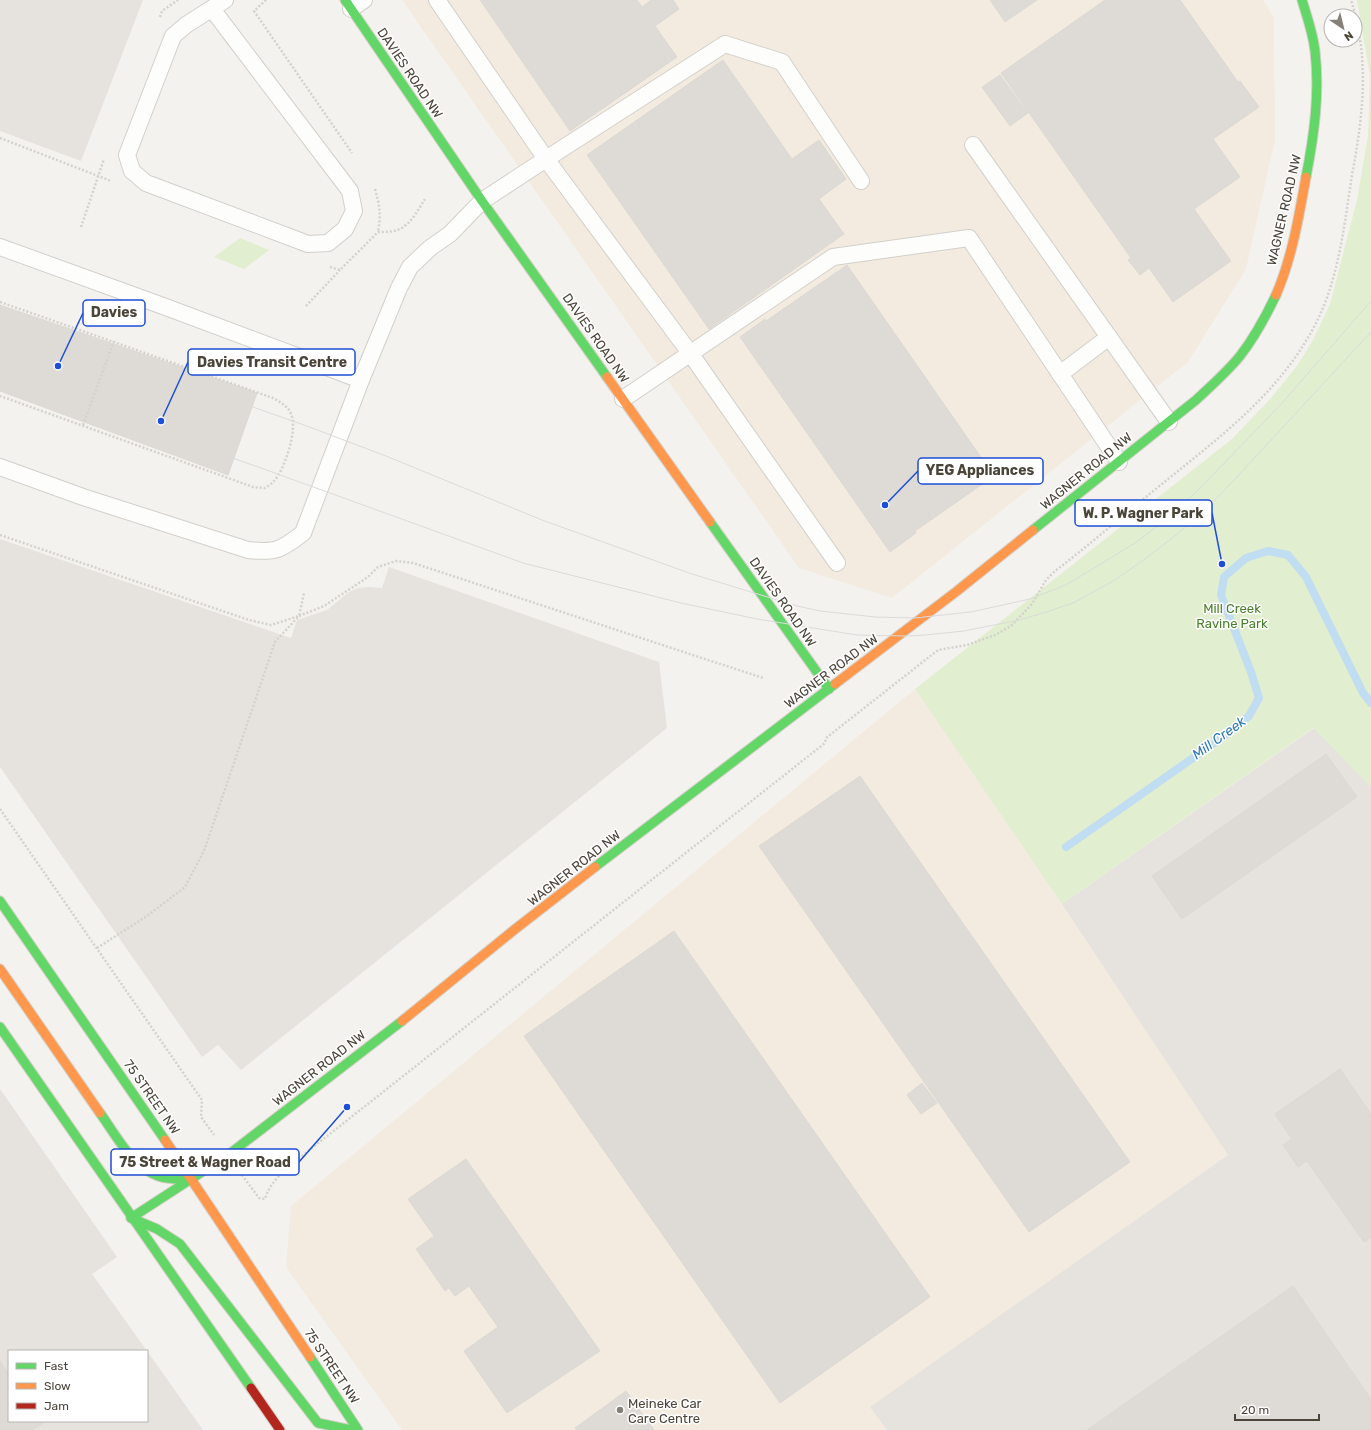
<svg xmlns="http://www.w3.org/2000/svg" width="1371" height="1430" font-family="Rubik,sans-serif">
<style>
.commercial{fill:#f3ebdf}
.industrial{fill:#e6e2de}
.green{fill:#e1eecf}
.parking{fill:#e6e3df}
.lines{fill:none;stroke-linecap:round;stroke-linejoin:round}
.stream{stroke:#c0ddf1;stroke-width:8}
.building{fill:#dedbd6;stroke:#dcd9d4}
.lane-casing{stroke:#d2d0cb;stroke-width:18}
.fast-casing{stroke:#d3cfc5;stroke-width:11}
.slow-casing{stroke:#d3cfc5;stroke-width:11}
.jam-casing{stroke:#d3cfc5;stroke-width:11}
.path{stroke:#d3d2cc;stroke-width:2.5;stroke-dasharray:2 2;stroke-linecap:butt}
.lane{stroke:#fdfdfc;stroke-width:16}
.fast{stroke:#63d668;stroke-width:9}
.slow{stroke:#ff974d;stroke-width:9}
.jam{stroke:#b3261e;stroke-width:9}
.tram{stroke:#dbdbda;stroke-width:1}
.poi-dot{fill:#868178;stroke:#fff;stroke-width:1.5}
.labels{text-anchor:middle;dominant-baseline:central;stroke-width:3;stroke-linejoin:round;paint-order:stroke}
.street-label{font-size:13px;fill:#4b4439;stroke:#fff}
.park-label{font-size:13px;fill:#4a7f2a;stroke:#fff}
.poi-label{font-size:13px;fill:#4b4439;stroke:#fff;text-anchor:start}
.water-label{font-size:14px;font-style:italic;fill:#2e7ab2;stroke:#fff}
.leader{fill:none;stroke:#1d4ed8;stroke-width:1.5}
.callout-dot{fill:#1d4ed8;stroke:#fff;stroke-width:1.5}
.callout{fill:#fff;stroke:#1d4ed8;stroke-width:1.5}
.callout-label{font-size:14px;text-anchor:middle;font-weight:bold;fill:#4b4439}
</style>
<rect width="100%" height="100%" fill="#f4f2ee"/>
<g class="commercial">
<path d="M402,0H1263L1274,18L1275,140L1246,269L1188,362L892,598L799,568Z"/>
<path d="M915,689L1062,904L1228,1155L871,1407L887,1430H402L286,1267L291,1206Z"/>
</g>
<g class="industrial">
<path d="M1314,728L1371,787V1430H887L870,1407L1228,1155L1062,904Z"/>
<path d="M0,1089L117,1257L92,1274L147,1351H9V1421H147V1351L203,1430H0Z"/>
</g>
<g class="green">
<path d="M1357,0H1371V787L1313,728L1062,904L915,689L1232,439L1271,398L1297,366L1313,340L1330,304L1357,200L1368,136L1370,76Z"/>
<path d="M240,238L269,250L244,269L214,257Z"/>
</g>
<g class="parking">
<path d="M0,0H143L81,161L0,131Z"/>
<path d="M0,539L291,638L297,620L327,610L349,592L358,588L368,587L382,588L389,567L659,662L667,728L241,1070L218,1045L202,1057L0,767Z"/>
</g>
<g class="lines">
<path class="stream" d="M1066,847L1220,739L1249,716L1259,698L1251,672L1221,595L1224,577L1246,558L1268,551L1288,555L1306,577L1363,693L1371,703"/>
</g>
<g class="building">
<path d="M480,0H637L642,7L651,0H673L679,9L655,26L677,57L570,131Z"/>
<path d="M990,0H1037L1005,22Z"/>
<path d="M1105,0H1180L1238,82L1240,81L1259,107L1213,139L1240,177L1194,209L1231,261L1173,302L1149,268L1140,275L1128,260L1131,258L1001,73Z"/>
<path d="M723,60L792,159L819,140L846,179L819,199L844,234L709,329L587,155Z"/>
<path d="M1000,75L1028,113L1010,126L982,87Z"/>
<path d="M847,265L994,476L915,531L916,533L890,552L740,337L765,319L766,321Z"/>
<path d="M0,305L257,393L228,475L0,391Z"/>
<path d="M1326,754L1357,797L1182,919L1152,876Z"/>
<path d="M860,776L1130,1162L1029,1232L759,846Z"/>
<path d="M674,931L930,1297L780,1403L524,1036Z"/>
<path d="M1340,1069L1371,1114V1237L1364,1242L1307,1161L1298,1167L1283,1145L1292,1139L1275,1114Z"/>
<path d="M922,1083L937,1103L921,1114L907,1095Z"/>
<path d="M466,1159L600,1351L507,1413L464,1351L498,1327L469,1286L455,1296L449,1288L445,1291L416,1249L434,1236L408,1199Z"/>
<path d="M1293,1286L1371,1399V1430H1087Z"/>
<path d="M0,1361L9,1374V1421H42L43,1423L33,1430H0Z"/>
<path d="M626,1391L654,1430H577L575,1428Z"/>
</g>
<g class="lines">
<g class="lane-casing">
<g id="lane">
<path d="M212,9L350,191L354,211L345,229L328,243L308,244L146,183L132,171L127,155L173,36L186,25L225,0"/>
<path d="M351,9L364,0"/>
<path d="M973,145L1169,422"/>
<path d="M0,247L163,306L361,380"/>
<path d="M1060,374L1109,337"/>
<path d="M623,399L833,257L969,238L1119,462"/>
<path d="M0,467L83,497L248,550C276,553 281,550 303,533L361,380L399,288L410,267L430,248L450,234L482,201L546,159L437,0"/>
<path d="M837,563L690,353L546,159L725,44L782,62L861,181"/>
</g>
</g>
<g class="fast-casing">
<g id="fast">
<path d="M345,0L482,201L607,377"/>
<path d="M1302,0C1307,17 1313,33 1315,51C1320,93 1314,136 1306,177"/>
<path d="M710,522L829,689"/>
<path d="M1033,530L1196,400C1211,386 1227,372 1240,356C1254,338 1266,316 1276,295"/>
<path d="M595,867L835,684"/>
<path d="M0,901L165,1140"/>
<path d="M0,1027L251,1388"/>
<path d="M100,1113C116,1135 131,1166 158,1176C169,1180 181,1179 192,1179"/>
<path d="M131,1218L228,1155L402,1021"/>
<path d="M131,1218L157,1229L180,1244L318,1423L351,1430"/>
<path d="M310,1357L358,1430"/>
</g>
</g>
<g class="slow-casing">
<g id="slow">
<path d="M1276,295C1292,258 1299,216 1306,177"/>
<path d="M607,377L710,522"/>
<path d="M835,684L957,591L1033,530"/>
<path d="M0,969L100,1113"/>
<path d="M402,1021L514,930L595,867"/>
<path d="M165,1140L310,1357"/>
</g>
</g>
<g class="jam-casing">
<path id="jam" d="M251,1388L280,1430"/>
</g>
<g class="path">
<path d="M266,0L254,11L352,153"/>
<path d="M160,17L162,11L178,0"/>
<path d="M0,138L111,181"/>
<path d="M375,189C380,207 381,214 378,232"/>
<path d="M81,227L104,159"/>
<path d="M330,267L340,270L378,232C383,232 388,232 393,231C409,229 418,210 425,199"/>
<path d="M0,302L273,398C280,402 288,406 291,414C298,429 285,469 274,481C272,484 268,486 265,488L253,487L0,396"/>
<path d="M306,306L340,270"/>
<path d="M83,425L114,341"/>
<path d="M0,535L249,620L271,625L299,616L304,593"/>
<path d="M0,809L202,1100L201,1117L214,1135"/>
<path d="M97,948L147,916L185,887L204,851L275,642L299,616L324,606L368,577L378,567L396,561L413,563L763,678"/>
<path d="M242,1175L259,1198L265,1199C269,1185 278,1177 288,1167L825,743L826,738L938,650L967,645L995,635L1011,626L1032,604L1046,580L1055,571C1088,546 1120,518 1152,492C1213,442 1276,398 1314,327C1339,280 1344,226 1352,175C1363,116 1370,59 1351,0"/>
</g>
<use href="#lane" class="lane"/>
<use href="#fast" class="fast"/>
<use href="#slow" class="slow"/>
<use href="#jam" class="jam"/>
<g class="tram">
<path d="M0,318L304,425L386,456L542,520L692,574L797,606L820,611L875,617L914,618L971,612L1030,599L1066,585L1135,543L1164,521L1194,494L1237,450L1283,402L1371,301"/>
<path d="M0,377L261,468L523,563L681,603L757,619L857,635L907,636L925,635L964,631L1019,620L1043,613L1073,603L1115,580L1145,559L1176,535L1221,494L1371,332"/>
</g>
</g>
<circle class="poi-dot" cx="620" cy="1410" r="4"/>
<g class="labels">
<g class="street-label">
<text transform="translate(410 73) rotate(56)">DAVIES ROAD NW</text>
<text transform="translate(1284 210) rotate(-77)">WAGNER ROAD NW</text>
<text transform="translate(596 338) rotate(55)">DAVIES ROAD NW</text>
<text transform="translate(1086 471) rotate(-39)">WAGNER ROAD NW</text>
<text transform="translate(783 602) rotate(55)">DAVIES ROAD NW</text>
<text transform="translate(831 671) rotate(-37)">WAGNER ROAD NW</text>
<text transform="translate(574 868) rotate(-38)">WAGNER ROAD NW</text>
<text transform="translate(319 1068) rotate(-38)">WAGNER ROAD NW</text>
<text transform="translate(152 1097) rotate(55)">75 STREET NW</text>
<text transform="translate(332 1366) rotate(56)">75 STREET NW</text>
</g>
<g class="park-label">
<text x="1232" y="608">Mill Creek<tspan x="1232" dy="15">Ravine Park</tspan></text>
</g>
<g class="poi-label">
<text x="628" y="1403">Meineke Car<tspan x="628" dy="15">Care Centre</tspan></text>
</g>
<g class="water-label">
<text transform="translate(1219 738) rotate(-36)">Mill Creek</text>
</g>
</g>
<path class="leader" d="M58 366L83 313M161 421L188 362M885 505L918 471M1222 564L1212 513M347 1107L299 1162"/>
<g class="callout-dot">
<circle cx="58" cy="366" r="4"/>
<circle cx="161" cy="421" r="4"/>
<circle cx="885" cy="505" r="4"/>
<circle cx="1222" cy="564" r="4"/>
<circle cx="347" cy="1107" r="4"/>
</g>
<g class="callout">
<rect x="83" y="300" width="62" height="26" rx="4"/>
<rect x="188" y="349" width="167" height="26" rx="4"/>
<rect x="918" y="458" width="125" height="26" rx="4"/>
<rect x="1075" y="500" width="137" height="26" rx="4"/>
<rect x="111" y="1149" width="188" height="26" rx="4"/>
</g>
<g class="callout-label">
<text x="114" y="317">Davies</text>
<text x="272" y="367">Davies Transit Centre</text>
<text x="980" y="475">YEG Appliances</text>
<text x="1143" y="518">W. P. Wagner Park</text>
<text x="205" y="1167">75 Street &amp; Wagner Road</text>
</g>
<rect x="8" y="1350" width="140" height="72" fill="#ffffff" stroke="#b7b4b0"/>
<rect x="16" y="1363" width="20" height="6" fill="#63d668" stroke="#b7b4b0"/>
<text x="44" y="1370" font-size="12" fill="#4b4439">Fast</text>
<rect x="16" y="1383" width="20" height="6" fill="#ff974d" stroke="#b7b4b0"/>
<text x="44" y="1390" font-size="12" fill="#4b4439">Slow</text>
<rect x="16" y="1403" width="20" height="6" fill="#b3261e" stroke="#b7b4b0"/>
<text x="44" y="1410" font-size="12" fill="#4b4439">Jam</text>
<g transform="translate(1343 28) rotate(145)"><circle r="19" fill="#ffffff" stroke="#b7b4b0"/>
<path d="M0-3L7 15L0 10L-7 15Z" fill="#868178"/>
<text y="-6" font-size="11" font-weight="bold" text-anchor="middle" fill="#4b4439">N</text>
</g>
<path d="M1235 1414v6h84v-6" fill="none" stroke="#4b4439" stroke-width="2"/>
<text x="1241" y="1414" font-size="12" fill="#4b4439" stroke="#ffffff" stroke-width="3" paint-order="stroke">20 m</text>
</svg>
